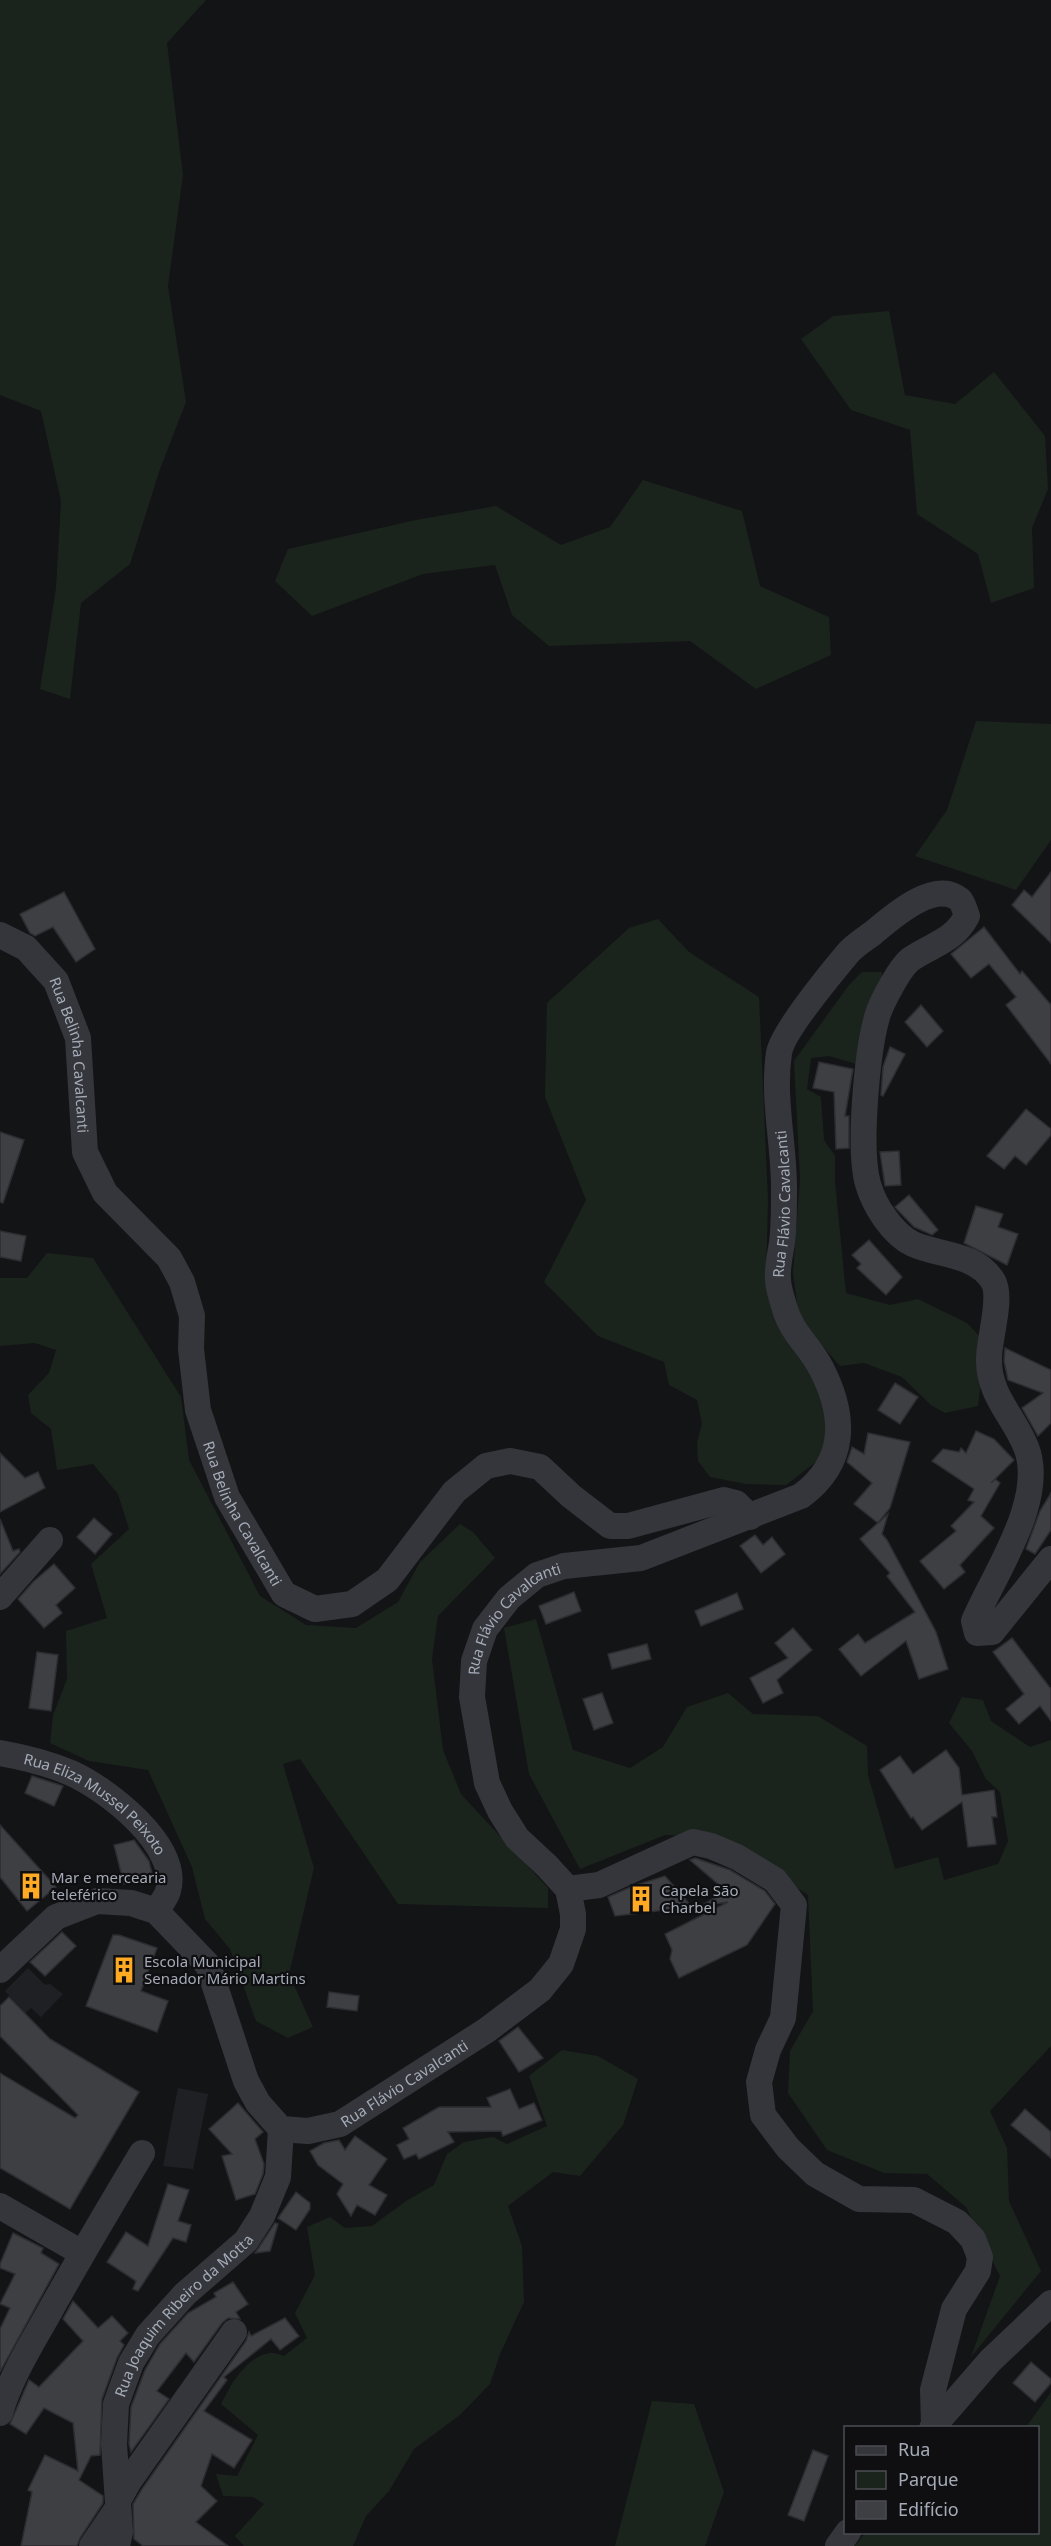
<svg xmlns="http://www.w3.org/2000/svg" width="1051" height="2546" font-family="'Noto Sans',sans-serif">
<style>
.built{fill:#1f2023}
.green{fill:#1b241c}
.building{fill:#3d3f43;stroke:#2d2d32;stroke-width:1.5}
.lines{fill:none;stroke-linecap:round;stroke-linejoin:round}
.minor{stroke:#34363b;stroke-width:26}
.labels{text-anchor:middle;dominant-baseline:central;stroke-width:4.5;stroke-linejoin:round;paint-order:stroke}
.street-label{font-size:15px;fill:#a4abb7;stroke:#0f0f11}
.poi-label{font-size:15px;fill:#a4abb7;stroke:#0f0f11;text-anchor:start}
</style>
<rect width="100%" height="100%" fill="#131416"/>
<g class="built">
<path d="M28,1968L45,1985L50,1984L63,1994L41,2017L31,2008L25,2013L5,1991Z"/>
<path d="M178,2088L208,2094L193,2169L163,2166Z"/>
</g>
<g class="green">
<path d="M0,0H206L167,43L183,175L168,286L186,402L160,469L130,564L81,603L70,699L40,689L56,588L61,501L41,411L0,395Z"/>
<path d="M889,311L905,395L955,404L994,372L1045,436L1048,489L1032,528L1034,588L991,603L978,554L917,514L910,430L851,410L801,339L833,316Z"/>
<path d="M643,480L742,511L760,586L829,617L831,655L756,689L690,641L549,646L512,615L495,565L423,574L312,616L275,581L288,549L416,520L496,506L561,545L610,527Z"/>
<path d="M976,721L1051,724V840L1016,890L915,856L947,810Z"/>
<path d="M658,919L689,952L759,997L768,1200L766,1282L783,1336L805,1359L830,1416L821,1458L786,1485L746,1484L710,1477L698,1461L697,1442L702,1424L697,1400L669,1385L664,1362L598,1336L544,1282L586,1200L545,1097L547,1003L629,928Z"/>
<path d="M862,972H882L881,989L856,1064L829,1056L811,1058L807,1089L821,1097L824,1140L835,1156V1182L846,1293L890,1305L918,1299L967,1323L986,1343L978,1406L945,1413L931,1405L902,1377L864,1363L840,1366L799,1318L793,1273L800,1179L794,1061L849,985Z"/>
<path d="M47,1253L93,1258L181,1397L189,1460L260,1596L306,1625L356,1628L398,1602L420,1562L460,1524L473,1532L495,1558L438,1616L432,1659L443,1750L461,1794L548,1888V1908L398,1904L300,1759L283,1764L314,1868L289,1974L313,2027L288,2038L256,2021L230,1949L205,1919L192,1867L148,1770L89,1761L50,1743L53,1715L67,1679L66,1631L107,1618L91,1564L129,1529L118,1494L93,1464L57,1470L51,1429L31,1413L28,1395L49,1373L56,1350L35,1343L0,1346V1278H27Z"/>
<path d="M536,1619L573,1750L630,1768L663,1747L687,1707L728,1693L753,1714L818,1716L867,1746L868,1775L895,1869L938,1857L944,1880L998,1864L1008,1841L1000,1792L986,1779L972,1751L949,1723L962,1697L983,1700L991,1721L1030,1747L1051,1740V2046L990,2111L1007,2148L1009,2201L1041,2271L971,2357L1000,2276L966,2207L927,2174L884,2173L827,2150L788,2093L790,2051L813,2011L808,1895L720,1837L665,1835L580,1869L529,1774L504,1628Z"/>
<path d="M562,2050L598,2056L638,2079L623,2125L580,2176L553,2172L508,2206L522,2246L524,2302L500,2354L490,2384L460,2415L414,2449L389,2491L366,2516L353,2546H244L235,2536L264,2504L253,2497L223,2496L216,2474L237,2476L258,2435L221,2404C231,2385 245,2357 270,2353C274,2352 280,2355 284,2356L307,2338L295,2313L315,2275L307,2227L330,2217L345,2228L372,2226L406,2201L434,2185L447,2154L464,2142L493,2137L507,2144L547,2126L529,2076Z"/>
<path d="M1051,2392V2546H855L865,2533L1038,2532V2428L1026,2427Z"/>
<path d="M652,2401L694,2404L724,2492L705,2546H615Z"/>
</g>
<g class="building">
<path d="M1051,872V943L1012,905L1024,890L1032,897Z"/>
<path d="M64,892L95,949L76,962L53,927L35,936L30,933L20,914Z"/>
<path d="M984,927L1020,974L1022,971L1051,1005V1064L1006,1005L1016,997L989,964L971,978L951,954Z"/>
<path d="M921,1005L943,1031L927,1047L905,1022Z"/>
<path d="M890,1047L905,1054L883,1096L881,1095L883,1067Z"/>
<path d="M819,1062L853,1069L845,1116H849V1148L836,1149L834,1092L813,1088Z"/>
<path d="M1026,1109L1051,1129V1135L1026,1165L1015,1156L1004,1169L987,1156Z"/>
<path d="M0,1132L24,1140L3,1203L0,1202Z"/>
<path d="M899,1151L901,1185L885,1186L880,1152Z"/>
<path d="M909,1195L938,1230L932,1235L914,1227L895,1207Z"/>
<path d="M976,1206L1003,1214L998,1227L1018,1234L1007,1265L964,1243Z"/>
<path d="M0,1231L26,1236L21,1261L0,1257Z"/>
<path d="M869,1240L902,1277L886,1295L857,1268L861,1264L852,1255Z"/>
<path d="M1005,1348L1051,1370V1423L1038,1436L1022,1408L1043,1393L1008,1380L1004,1361Z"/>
<path d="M895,1383L918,1397L900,1424L878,1410Z"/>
<path d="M976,1431L994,1439L1014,1460L991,1483L995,1479L1000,1483L981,1516L994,1528L960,1565L965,1572L944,1589L920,1561L956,1531L951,1526L974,1502L968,1500L974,1489L932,1461L943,1449L959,1452L961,1448L966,1453Z"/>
<path d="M868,1433L910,1442L890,1508L878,1523L854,1504L872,1483L847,1462L852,1447L864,1454Z"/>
<path d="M0,1453L25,1478L38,1472L45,1488L0,1512Z"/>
<path d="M1051,1493V1530L1035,1554L1026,1549L1040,1511Z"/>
<path d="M888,1514L882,1534L887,1540L936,1632L948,1669L919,1679L906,1641L861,1676L839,1649L858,1634L865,1643L915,1612L887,1576L890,1573L860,1539Z"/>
<path d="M94,1518L112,1534L95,1554L77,1537Z"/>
<path d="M0,1519L13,1551L19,1549L20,1552L0,1574Z"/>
<path d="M755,1535L763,1545L772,1537L785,1554L761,1573L740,1546Z"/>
<path d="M54,1564L75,1588L56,1605L62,1613L44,1628L18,1599L33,1582Z"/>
<path d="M574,1592L581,1611L546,1624L539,1606Z"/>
<path d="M737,1593L743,1609L701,1626L695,1611Z"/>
<path d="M793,1628L812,1650L777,1680L783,1693L763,1703L750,1678L788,1658L775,1643Z"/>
<path d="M1012,1638L1051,1689V1721L1040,1706L1019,1724L1006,1709L1024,1694L993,1652Z"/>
<path d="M647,1644L651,1659L612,1669L608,1654Z"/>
<path d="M37,1652L58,1655L51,1711L29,1708Z"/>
<path d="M602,1693L613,1723L594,1730L583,1699Z"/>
<path d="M946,1750L959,1768L962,1795L994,1790L997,1817H992L996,1844L968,1847L962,1802L922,1830L913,1817L911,1818L880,1770L900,1756L913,1774Z"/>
<path d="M32,1776L63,1786L54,1806L25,1793Z"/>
<path d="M0,1825L56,1887L27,1911L0,1877Z"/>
<path d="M134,1840L149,1861L152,1873L147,1878L124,1884L114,1845Z"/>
<path d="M695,1858L730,1870L765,1891L775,1904L747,1945L679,1978L670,1959L672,1950L665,1934L728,1902L701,1906L726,1891L690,1860Z"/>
<path d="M665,1876L692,1907L615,1916L608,1897L633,1886Z"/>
<path d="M62,1932L76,1946L45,1976L30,1962Z"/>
<path d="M113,1935H119L157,1948L141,1991L168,2001L157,2032L86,2006Z"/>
<path d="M329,1992L359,1996L357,2011L327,2007Z"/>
<path d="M9,1997L50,2039L139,2092L70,2209L0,2168V2073L75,2118L78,2115L0,2036V2006Z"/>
<path d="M518,2027L543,2058L519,2072L499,2041Z"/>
<path d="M510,2089L519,2109L534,2103L542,2120L503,2136L501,2131L448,2132L454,2142L419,2159L416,2154L404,2159L397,2145L409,2139L403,2128L439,2107H491L487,2098Z"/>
<path d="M238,2103L263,2132L255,2139L264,2164L263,2174L255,2194L236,2200L222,2156L232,2154L209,2129Z"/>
<path d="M1025,2109L1051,2132V2158L1011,2125Z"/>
<path d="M355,2136L387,2159L369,2185L387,2195L375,2215L357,2205L351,2216L337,2194L343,2184L318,2165L310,2151L324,2143L339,2140L345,2150Z"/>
<path d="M168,2184L189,2190L178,2221L191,2225L186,2242L173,2238L138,2291L133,2289L136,2281L107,2262L126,2232L148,2246Z"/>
<path d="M296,2192L310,2203V2209L296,2230L278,2218Z"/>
<path d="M275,2223L278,2224L270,2251L255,2253Z"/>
<path d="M13,2233L43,2248L41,2253L59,2264L0,2372V2329L10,2308L0,2304L15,2274L0,2268V2264Z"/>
<path d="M233,2282L248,2304L236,2312L240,2319L228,2318L222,2323L194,2362L186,2353L157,2391L169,2399L131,2452L129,2444L131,2407L145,2370L160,2344L188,2313L216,2297L214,2293Z"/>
<path d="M73,2301L98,2328L112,2316L128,2333L120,2341L124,2345L117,2358L102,2399L100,2455L91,2456L79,2480L103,2496V2503L80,2538L77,2546H21L32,2492L28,2490L45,2455L78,2471L73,2423L44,2408L26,2434L10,2424L29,2380L39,2387L83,2341L63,2319Z"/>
<path d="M285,2318L299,2336L280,2350L271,2339L224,2377L227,2380L204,2411L252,2440L234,2468L212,2454L201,2486L217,2501L196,2522L228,2546H143L134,2539L133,2504L142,2489L246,2341L249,2332L251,2336Z"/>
<path d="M1031,2362L1051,2379V2383L1035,2402L1013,2383Z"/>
<path d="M813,2450L828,2456L804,2521L788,2515Z"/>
</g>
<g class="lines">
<g class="minor">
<path id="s1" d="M0,935L26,948L56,981L78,1038L85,1152L105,1193L169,1258L182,1282L192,1316L191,1349L198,1410L227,1497L284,1594L315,1609L352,1604L387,1580L454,1492L486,1466L510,1461L540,1467L571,1496L610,1526H628L724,1500L736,1503L750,1517"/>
<path d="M0,1597L50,1540"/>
<path id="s2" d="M0,1753C23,1757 50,1764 71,1773C107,1789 181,1846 168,1891C166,1898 160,1905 156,1911"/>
<path d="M568,1889L599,1885L693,1842L711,1846L737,1857L775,1880L794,1905L783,2018L768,2050L759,2082L763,2115L788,2148L815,2174L859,2199L914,2200L957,2222L973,2239L980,2257L978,2271L954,2309L933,2390L934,2425"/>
<path id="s3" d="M0,1970L56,1917L97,1901L131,1903L156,1911L208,1965L246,2081L258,2103L281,2129L308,2131L340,2124L487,2030L540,1990L561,1964L573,1929V1914L568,1889L547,1866L517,1838L500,1811L487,1783L472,1697L474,1661L485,1629L509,1598L537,1575L564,1566L641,1558L801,1496C847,1462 846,1416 821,1368C809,1344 792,1335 784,1306C782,1298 778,1288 778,1279C777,1268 780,1255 782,1243C784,1227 784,1210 784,1193C785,1147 772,1100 779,1053C782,1032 833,971 848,953C855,945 865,939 873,933C891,918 935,878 960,900C963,903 965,911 967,916C954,941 933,944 911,959C900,967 881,1003 877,1017C867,1053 858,1149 868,1184C874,1205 892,1234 913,1244C939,1256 976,1253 993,1281C1003,1298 988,1341 989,1361C989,1395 1014,1417 1026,1447C1047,1499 994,1574 974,1621L977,1633L992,1632L1051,1559"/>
<path d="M0,2206L82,2253"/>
<path d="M0,2413C10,2379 29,2348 46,2318C77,2262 109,2208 142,2153"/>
<path d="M932,2428L990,2361L1051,2303"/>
<path d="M119,2499L129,2481L234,2332"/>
<path d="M92,2546L117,2509"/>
<path id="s4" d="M117,2546L120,2532L114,2444L116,2404L131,2363L148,2335L185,2294L246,2241L262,2216L278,2177L281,2129"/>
<path d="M838,2546L848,2532"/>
</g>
</g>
<defs>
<g id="building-bare" transform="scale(2.07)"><path d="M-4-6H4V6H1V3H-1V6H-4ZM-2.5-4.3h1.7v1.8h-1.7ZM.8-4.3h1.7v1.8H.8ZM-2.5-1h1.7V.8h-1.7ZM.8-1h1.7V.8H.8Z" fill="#fa2" stroke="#0f0f11" stroke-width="2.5" paint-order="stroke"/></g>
</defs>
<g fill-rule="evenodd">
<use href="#building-bare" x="31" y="1886"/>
<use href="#building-bare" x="641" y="1899"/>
<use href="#building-bare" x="124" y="1970"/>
</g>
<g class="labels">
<g class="street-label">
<text stroke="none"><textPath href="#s1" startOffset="150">Rua Belinha Cavalcanti</textPath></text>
<text stroke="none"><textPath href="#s3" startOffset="1814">Rua Flávio Cavalcanti</textPath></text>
<text stroke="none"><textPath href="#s1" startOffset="656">Rua Belinha Cavalcanti</textPath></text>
<text stroke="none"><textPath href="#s3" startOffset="1168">Rua Flávio Cavalcanti</textPath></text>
<text stroke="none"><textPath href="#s2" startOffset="111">Rua Eliza Mussel Peixoto</textPath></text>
<text stroke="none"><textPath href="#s3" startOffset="574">Rua Flávio Cavalcanti</textPath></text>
<text stroke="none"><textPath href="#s4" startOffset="256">Rua Joaquim Ribeiro da Motta</textPath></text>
</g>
<g class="poi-label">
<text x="51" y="1877">Mar e mercearia<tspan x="51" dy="17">teleférico</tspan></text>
<text x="661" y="1890">Capela São<tspan x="661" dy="17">Charbel</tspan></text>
<text x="144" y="1961">Escola Municipal<tspan x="144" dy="17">Senador Mário Martins</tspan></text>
</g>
</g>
<rect x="844" y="2426" width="195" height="108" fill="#0f0f11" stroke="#4b4d53" stroke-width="1.5"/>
<rect x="856" y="2446" width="30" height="9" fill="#34363b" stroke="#4b4d53" stroke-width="1.5"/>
<text x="898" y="2456" font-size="18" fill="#a4abb7">Rua</text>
<rect x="856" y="2471" width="30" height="18" fill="#1b241c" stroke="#4b4d53" stroke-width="1.5"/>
<text x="898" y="2486" font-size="18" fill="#a4abb7">Parque</text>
<rect x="856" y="2501" width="30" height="18" fill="#3d3f43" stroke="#4b4d53" stroke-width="1.5"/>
<text x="898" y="2516" font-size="18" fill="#a4abb7">Edifício</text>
</svg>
